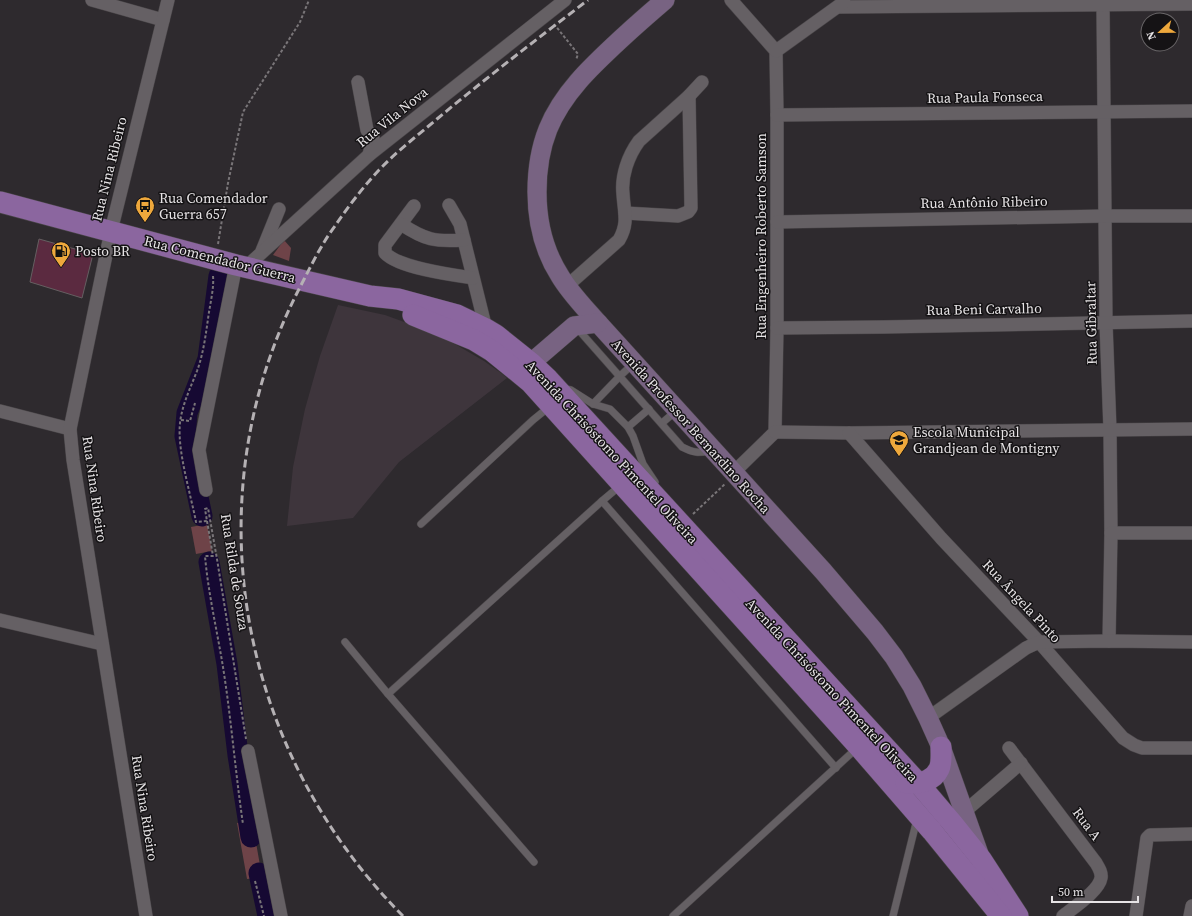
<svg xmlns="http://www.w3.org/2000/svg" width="1192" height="916" font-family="'Source Serif 4',serif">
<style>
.built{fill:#3e353c}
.green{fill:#6e4348}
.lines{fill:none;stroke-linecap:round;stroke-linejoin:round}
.river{stroke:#160933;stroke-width:21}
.building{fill:#5b2a40;stroke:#655f61}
.service-casing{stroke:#494548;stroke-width:8}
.minor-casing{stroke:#494548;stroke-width:14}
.secondary-casing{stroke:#494548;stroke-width:20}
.primary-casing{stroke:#494548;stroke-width:22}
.path{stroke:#797578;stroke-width:2;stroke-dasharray:3 2;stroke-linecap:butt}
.service{stroke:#656064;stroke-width:7}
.minor{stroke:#656064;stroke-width:13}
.secondary{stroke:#786382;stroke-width:19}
.primary{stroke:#8b669f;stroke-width:21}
.rail{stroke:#b5b1b4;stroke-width:3;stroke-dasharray:8 4;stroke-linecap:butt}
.labels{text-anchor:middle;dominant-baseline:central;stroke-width:3;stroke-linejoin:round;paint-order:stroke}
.street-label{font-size:14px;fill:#e6e3e5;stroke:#151315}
.poi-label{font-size:14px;fill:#e6e3e5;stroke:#151315;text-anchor:start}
</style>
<rect width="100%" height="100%" fill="#2e2a2e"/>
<path class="built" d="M338,305L385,315L407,323L448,340L484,361L501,373L507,378L399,462L353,518L287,526L293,467L305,409L320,356Z"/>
<g class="green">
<path d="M284,240L291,248L289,261L273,255Z"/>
<path d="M207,524L212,551L196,554L191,527Z"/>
<path d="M245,822L249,839L255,837L261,871L255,872L256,878L247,879L237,823Z"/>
</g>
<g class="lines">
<g class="river">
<path d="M202,516L185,436L187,413L208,359L219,276"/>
<path d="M209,562L227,664L238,755L251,837"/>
<path d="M259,873L268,916"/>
</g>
</g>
<path class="building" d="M39,239L93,254L82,298L30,282Z"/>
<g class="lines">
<g class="service-casing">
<g id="service">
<path d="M576,327L682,447C694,453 698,453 710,451"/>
<path d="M566,389L571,390L593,404L610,409L628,427L633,436L643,464L655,482"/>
<path d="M593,404L620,376L634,363"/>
<path d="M662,423L676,411"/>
<path d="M628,427L649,409"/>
<path d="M621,485L602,501L836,768"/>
<path d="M421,524L533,420L549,407"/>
<path d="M345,642L388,694"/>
<path d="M534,862L388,694L602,501"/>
<path d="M673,916L857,748"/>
<path d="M893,916L917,819"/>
</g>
</g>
<g class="minor-casing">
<g id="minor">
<path d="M92,0L163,20"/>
<path d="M731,0L776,51L777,115V328L775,432L734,472"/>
<path d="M1103,5L1106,323L1110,430L1111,533L1109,641"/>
<path d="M838,7L1192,4"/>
<path d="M776,51L844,2"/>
<path d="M358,82L367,130L373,138L369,155"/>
<path d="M777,115L1192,111"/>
<path d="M449,205L460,224L486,329"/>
<path d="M414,206L385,245V253C399,268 452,275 473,278"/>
<path d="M625,213L678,216L688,212L691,208L689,96"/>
<path d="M777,222L1106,216H1192"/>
<path d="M401,224C425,240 435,242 464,240"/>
<path d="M262,251L279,209"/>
<path d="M246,267L369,155L565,0"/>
<path d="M567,286L619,240C629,223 624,212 623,194C621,176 628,156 639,141L689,96L702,82"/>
<path d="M777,328L883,327L1192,321"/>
<path d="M0,411L70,429"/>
<path d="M775,432L849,433L1192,429"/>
<path d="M849,433L941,538L1039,642L1123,738L1134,745L1142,748H1192"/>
<path d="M206,490L199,450L236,265"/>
<path d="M1111,533H1192"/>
<path d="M0,620L102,644"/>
<path d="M928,718L1026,648L1039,642L1109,641L1192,642"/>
<path d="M1009,748L1096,863C1099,868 1102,873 1101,878C1099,891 1073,908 1063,916"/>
<path d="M248,751L281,916"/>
<path d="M964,812L1021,763"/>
<path d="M146,916L73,460L70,429L111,231L168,0"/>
<path d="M1136,916L1147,838L1150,835L1192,834"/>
<path d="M1190,916L1192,906"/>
</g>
</g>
<g class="secondary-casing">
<g id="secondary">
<path d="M665,0C651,12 636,25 622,38C593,65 563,92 548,129C540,149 537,171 537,192C537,221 544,251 560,276C570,293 585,308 598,323L823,571L875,632L894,657L912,686L928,718L941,747L979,854"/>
<path d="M529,378V368L531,363L574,326L598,323"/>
</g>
</g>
<g class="primary-casing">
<g id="primary">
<path d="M0,202L236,265L370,296L398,299L457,315L486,329L496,335L531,363L548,379L918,783L953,824L981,859L1018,916"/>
<path d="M413,315L474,340L492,351L530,382L859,747L932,831L1001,916"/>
<path d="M906,783C918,784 933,782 939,769C942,763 941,754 941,747"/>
</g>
</g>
<g class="path">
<path d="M554,24L578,54L576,60"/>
<path d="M218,244L228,183L243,112L300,22L309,0"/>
<path d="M213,276C214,287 211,300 209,312C206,332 204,352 197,371C190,389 182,405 180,423C177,451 191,495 196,522L207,521L205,509L208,508L217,559L246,739"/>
<path d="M181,420L190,421L195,403"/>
<path d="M693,514L725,484"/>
<path d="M207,521L213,556H205C208,591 216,626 222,661C231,715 235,770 243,824"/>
<path d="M255,881L264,916"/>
</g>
<use href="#service" class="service"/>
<use href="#minor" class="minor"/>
<use href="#secondary" class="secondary"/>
<use href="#primary" class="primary"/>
<path class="rail" d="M403,916C239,751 192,502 297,293C309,270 320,246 335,226C348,207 363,187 379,170C397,151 417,136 437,119C486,78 537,39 588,0"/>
</g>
<defs>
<g id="bus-pin" transform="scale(1)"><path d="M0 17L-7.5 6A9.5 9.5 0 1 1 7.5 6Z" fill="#eea83c" stroke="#151315"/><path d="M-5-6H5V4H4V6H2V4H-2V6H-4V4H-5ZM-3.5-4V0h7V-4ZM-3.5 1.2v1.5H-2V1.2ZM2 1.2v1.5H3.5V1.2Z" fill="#111"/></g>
<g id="fuel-pin" transform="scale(1)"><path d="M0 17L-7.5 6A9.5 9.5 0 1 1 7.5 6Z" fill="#eea83c" stroke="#151315"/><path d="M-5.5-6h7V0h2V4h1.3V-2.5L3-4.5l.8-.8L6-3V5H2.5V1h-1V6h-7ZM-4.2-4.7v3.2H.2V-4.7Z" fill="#111"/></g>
<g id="school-pin" transform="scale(1)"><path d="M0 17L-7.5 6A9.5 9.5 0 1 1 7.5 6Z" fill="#eea83c" stroke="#151315"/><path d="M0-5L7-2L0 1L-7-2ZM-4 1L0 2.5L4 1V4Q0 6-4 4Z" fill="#111"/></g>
</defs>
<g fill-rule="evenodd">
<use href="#bus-pin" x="145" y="206"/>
<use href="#fuel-pin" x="61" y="251"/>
<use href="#school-pin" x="899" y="440"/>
</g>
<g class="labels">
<g class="street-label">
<text transform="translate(985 97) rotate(-1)">Rua Paula Fonseca</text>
<text transform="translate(392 117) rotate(-39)">Rua Vila Nova</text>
<text transform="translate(109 169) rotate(-76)">Rua Nina Ribeiro</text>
<text transform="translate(984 202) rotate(-1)">Rua Antônio Ribeiro</text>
<text transform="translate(761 236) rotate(-90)">Rua Engenheiro Roberto Samson</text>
<text transform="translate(220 259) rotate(14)">Rua Comendador Guerra</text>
<text transform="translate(984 309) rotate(-1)">Rua Beni Carvalho</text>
<text transform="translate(1091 323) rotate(-91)">Rua Gibraltar</text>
<text transform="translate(691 426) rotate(48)">Avenida Professor Bernardino Rocha</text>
<text transform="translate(612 452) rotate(47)">Avenida Chrisóstomo Pimentel Oliveira</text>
<text transform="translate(95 489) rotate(82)">Rua Nina Ribeiro</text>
<text transform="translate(235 572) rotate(81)">Rua Rilda de Souza</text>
<text transform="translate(1022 601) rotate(47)">Rua Ângela Pinto</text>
<text transform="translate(832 690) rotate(47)">Avenida Chrisóstomo Pimentel Oliveira</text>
<text transform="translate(145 808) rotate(81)">Rua Nina Ribeiro</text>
<text transform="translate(1087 824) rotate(53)">Rua A</text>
</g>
<g class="poi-label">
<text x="159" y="198">Rua Comendador<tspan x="159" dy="16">Guerra 657</tspan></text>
<text x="75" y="251">Posto BR</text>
<text x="913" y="432">Escola Municipal<tspan x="913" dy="16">Grandjean de Montigny</tspan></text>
</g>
</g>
<g transform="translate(1160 32) rotate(248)"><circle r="19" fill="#151315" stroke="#696668"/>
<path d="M0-3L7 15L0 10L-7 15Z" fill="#eea83c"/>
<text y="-6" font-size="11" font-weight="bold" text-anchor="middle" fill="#e6e3e5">N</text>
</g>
<path d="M1052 896v6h86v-6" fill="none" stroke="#e6e3e5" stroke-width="2"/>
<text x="1058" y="896" font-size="12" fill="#e6e3e5" stroke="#151315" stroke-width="3" paint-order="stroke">50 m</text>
</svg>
